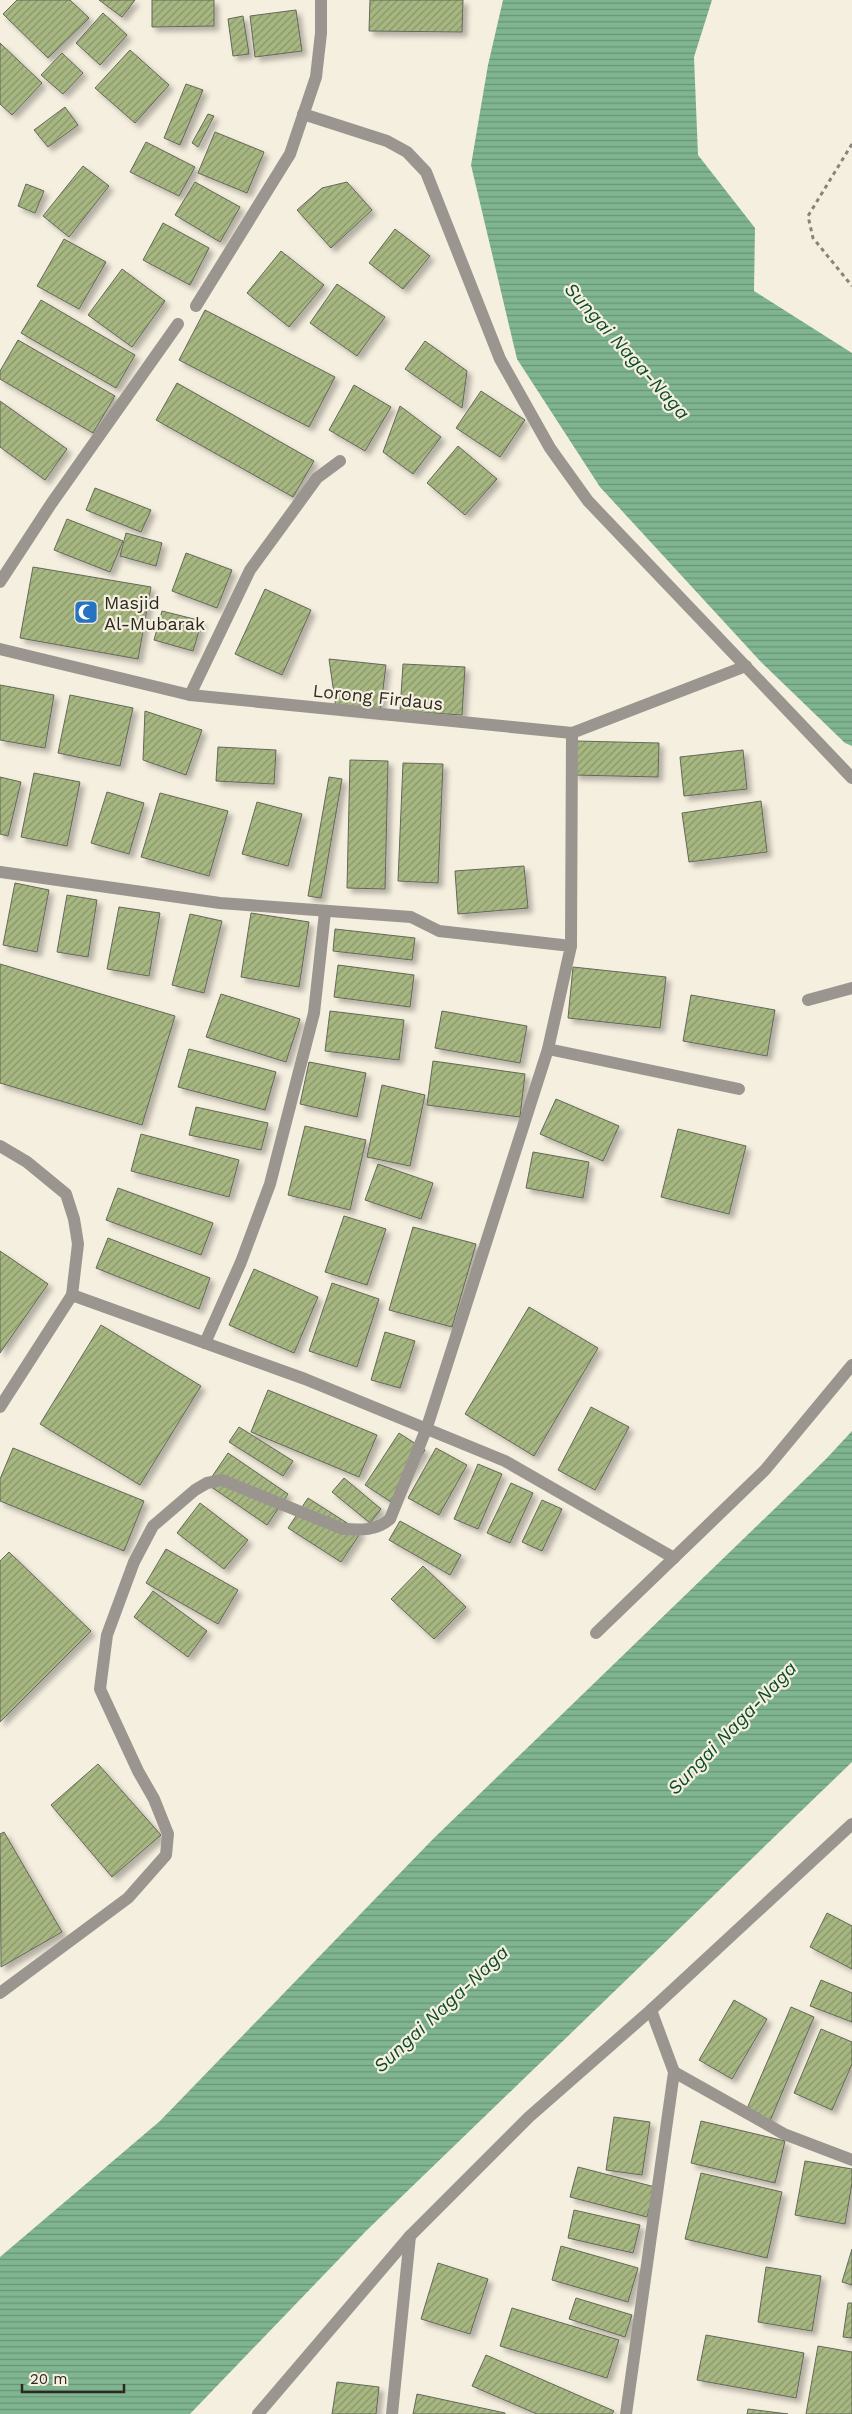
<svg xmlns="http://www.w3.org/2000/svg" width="852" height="2414" font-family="'Work Sans',sans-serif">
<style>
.water{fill:url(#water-rules)}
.building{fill:url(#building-hatch);stroke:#63685a;filter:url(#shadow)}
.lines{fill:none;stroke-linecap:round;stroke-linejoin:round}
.path{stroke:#888479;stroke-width:3;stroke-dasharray:4 4;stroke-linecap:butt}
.lane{stroke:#9b9590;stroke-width:12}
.street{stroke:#9b9590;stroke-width:12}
.labels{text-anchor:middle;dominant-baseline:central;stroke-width:4.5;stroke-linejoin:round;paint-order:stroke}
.poi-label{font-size:18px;fill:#2c2923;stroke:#f5efdf;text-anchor:start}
.street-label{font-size:18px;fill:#2c2923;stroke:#f5efdf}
.water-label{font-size:19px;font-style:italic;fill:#0c4c2a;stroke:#f5efdf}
</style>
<defs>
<pattern id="water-rules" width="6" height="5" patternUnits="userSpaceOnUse" patternTransform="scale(1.25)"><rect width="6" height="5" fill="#80b591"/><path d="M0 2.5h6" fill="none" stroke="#699376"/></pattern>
<pattern id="building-hatch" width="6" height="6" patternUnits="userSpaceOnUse" patternTransform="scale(1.25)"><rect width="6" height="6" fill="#a7b781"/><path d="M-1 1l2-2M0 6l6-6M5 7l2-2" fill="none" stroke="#889569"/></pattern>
<filter id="shadow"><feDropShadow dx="4.5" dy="4.5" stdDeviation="2.5" flood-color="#0004"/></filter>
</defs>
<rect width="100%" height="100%" fill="#f5efdf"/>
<g class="water">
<path d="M503,0H712L694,57L698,155L755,228L754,291L852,353V746L845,743L761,662L600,487L517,359L471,165L488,65Z"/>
<path d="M852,1431V1762L366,2231L190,2414H0V2257L160,2121L433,1839L826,1459Z"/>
</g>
<g class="building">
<path d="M17,0H70L89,18L48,58L3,14Z"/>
<path d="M99,0H135L122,17Z"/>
<path d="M152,0H214V26L152,27Z"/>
<path d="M370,0H463L462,32L369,31Z"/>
<path d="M296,10L302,51L255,57L250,16Z"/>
<path d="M103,13L127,35L100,65L76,43Z"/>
<path d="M243,16L249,54L233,56L228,19Z"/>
<path d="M0,43L42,83L12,115L0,104Z"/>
<path d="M130,50L169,85L135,123L95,88Z"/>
<path d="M62,53L83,73L63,94L41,75Z"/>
<path d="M186,84L203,90L180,145L164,138Z"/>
<path d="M65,107L78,125L48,147L34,130Z"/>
<path d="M208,114L214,116L198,147L192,143Z"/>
<path d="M215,132L264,152L247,193L198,173Z"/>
<path d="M146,142L195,167L179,196L130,172Z"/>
<path d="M83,166L109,186L69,237L43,216Z"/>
<path d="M195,182L240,207L220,242L175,215Z"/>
<path d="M347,182L372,210L331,248L297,210L322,188Z"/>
<path d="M26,184L44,191L35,213L18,206Z"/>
<path d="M163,223L209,248L190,285L143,260Z"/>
<path d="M395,229L430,256L403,289L369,263Z"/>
<path d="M64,239L106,262L79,309L37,286Z"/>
<path d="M281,251L324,285L289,327L247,293Z"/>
<path d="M122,269L165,301L132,347L88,315Z"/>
<path d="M337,284L385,317L357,356L310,323Z"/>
<path d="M41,300L135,355L116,388L21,333Z"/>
<path d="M205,310L335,377L309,427L179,360Z"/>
<path d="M18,340L115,396L93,433L0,379V371Z"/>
<path d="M425,341L467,371L462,408L405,369Z"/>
<path d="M177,383L314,461L293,497L156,420Z"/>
<path d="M354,385L391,407L365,451L329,430Z"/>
<path d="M481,391L525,420L500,457L456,428Z"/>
<path d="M0,401L67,449L45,480L0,447Z"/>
<path d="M400,406L441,437L413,474L383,452Z"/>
<path d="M458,446L497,479L465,515L427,483Z"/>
<path d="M95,488L151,510L141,532L86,510Z"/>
<path d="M67,519L123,541L110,572L54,550Z"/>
<path d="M126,533L162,543L156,566L120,556Z"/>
<path d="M186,553L232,570L217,608L172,591Z"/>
<path d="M33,567L151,587L138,659L20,638Z"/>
<path d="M265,589L311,610L282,675L235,654Z"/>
<path d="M162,611L202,621L193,651L154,640Z"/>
<path d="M329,659L386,665L380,713L336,708Z"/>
<path d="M403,664L465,667L462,715L400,711Z"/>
<path d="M0,685L54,695L45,748L0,740Z"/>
<path d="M70,695L133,708L120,766L58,753Z"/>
<path d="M145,711L202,730L186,775L143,760Z"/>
<path d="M575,741L659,743L658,777L574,775Z"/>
<path d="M218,747L276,750L274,784L216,781Z"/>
<path d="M743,750L747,789L684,796L680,757Z"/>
<path d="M350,760L388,761L385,889L347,888Z"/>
<path d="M403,763L443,764L438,883L398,881Z"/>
<path d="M34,773L80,782L67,846L21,837Z"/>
<path d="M0,777L21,782L8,836L0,834Z"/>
<path d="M329,777L342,779L321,898L308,896Z"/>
<path d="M107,792L144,803L129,854L91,843Z"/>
<path d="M160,793L228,811L209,876L141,857Z"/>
<path d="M761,801L767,852L689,862L682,813Z"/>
<path d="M257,802L302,814L288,866L242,854Z"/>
<path d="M524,866L528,908L458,914L455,871Z"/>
<path d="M15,883L49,890L37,952L3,945Z"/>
<path d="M67,895L97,900L88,957L57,952Z"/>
<path d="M119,907L160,913L149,976L107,969Z"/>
<path d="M251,913L309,922L299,987L241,977Z"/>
<path d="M190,914L222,921L204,993L172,985Z"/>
<path d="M335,929L415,938L412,960L333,951Z"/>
<path d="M0,964L175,1016L142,1125L0,1083Z"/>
<path d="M338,965L414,975L410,1007L334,997Z"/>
<path d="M573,967L666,977L660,1028L568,1018Z"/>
<path d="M221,994L300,1019L286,1062L206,1037Z"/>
<path d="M691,995L775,1010L767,1056L683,1041Z"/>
<path d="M330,1011L404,1020L399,1060L325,1051Z"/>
<path d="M442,1011L527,1026L520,1063L435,1048Z"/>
<path d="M189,1049L276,1072L265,1110L178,1087Z"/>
<path d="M433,1061L525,1074L520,1117L427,1105Z"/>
<path d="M309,1062L366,1073L357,1117L300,1104Z"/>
<path d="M382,1085L425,1095L410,1166L367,1157Z"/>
<path d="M556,1099L619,1126L603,1161L540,1134Z"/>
<path d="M196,1107L268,1123L261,1150L189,1135Z"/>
<path d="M305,1126L366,1140L350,1210L288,1195Z"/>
<path d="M678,1129L746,1146L729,1214L661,1197Z"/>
<path d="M141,1134L239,1160L229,1197L131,1171Z"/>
<path d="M533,1152L589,1162L583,1198L526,1188Z"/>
<path d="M378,1164L433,1183L421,1219L365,1200Z"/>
<path d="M118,1188L213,1223L201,1255L106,1220Z"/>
<path d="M344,1216L386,1229L367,1285L325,1272Z"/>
<path d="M413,1227L476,1244L452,1327L389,1310Z"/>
<path d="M108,1238L210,1278L199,1309L96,1268Z"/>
<path d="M0,1251L48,1284L0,1353Z"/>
<path d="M254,1269L318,1297L294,1353L229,1325Z"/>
<path d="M332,1283L379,1299L357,1367L309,1351Z"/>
<path d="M529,1307L598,1348L534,1456L465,1414Z"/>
<path d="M101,1325L201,1386L140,1485L40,1424Z"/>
<path d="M385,1332L415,1341L400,1388L371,1380Z"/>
<path d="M268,1390L377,1435L359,1477L251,1432Z"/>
<path d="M591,1407L629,1427L595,1490L558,1470Z"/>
<path d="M239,1427L293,1461L283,1476L229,1442Z"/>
<path d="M399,1433L425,1450L391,1502L365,1485Z"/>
<path d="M13,1448L144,1501L124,1551L0,1501V1479Z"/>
<path d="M436,1448L467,1465L439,1515L408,1498Z"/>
<path d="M228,1453L288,1494L267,1525L207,1484Z"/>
<path d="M478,1464L502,1474L478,1529L454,1519Z"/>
<path d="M344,1478L381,1509L370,1523L332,1492Z"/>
<path d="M511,1483L533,1493L510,1543L487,1533Z"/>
<path d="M308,1498L361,1532L341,1562L288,1528Z"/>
<path d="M542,1500L562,1509L542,1551L522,1542Z"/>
<path d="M200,1503L248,1540L224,1569L177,1533Z"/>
<path d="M400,1521L461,1555L450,1575L389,1540Z"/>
<path d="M166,1549L238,1590L218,1624L146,1583Z"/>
<path d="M9,1552L91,1631L0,1722V1561Z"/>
<path d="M423,1566L466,1607L434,1639L391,1599Z"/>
<path d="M153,1591L207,1631L188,1657L134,1617Z"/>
<path d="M98,1764L161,1835L112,1877L51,1805Z"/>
<path d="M4,1832L62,1932L1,1967L0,1834Z"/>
<path d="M827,1913L852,1926V1969L810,1947Z"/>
<path d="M821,1980L852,1993V2022L810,2006Z"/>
<path d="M734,2000L767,2019L732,2079L699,2060Z"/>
<path d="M791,2007L814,2017L770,2121L746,2111Z"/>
<path d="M821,2029L852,2042V2064L832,2110L794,2093Z"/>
<path d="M614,2117L650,2122L642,2175L606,2170Z"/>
<path d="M701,2121L785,2141L775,2183L691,2163Z"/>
<path d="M805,2161L852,2169V2183L845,2224L795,2215Z"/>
<path d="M578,2167L655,2187L647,2217L570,2197Z"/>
<path d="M701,2173L782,2192L767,2258L685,2239Z"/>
<path d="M574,2210L640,2225L633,2253L568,2238Z"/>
<path d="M561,2246L638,2268L628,2302L552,2280Z"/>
<path d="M852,2249V2285L842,2282Z"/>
<path d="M438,2263L488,2279L470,2334L421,2319Z"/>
<path d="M766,2267L821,2276L812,2331L758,2322Z"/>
<path d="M576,2298L632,2315L625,2337L569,2319Z"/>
<path d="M848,2303H852V2338L843,2337Z"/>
<path d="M512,2308L619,2340L607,2378L500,2346Z"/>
<path d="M706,2335L804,2353L796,2398L697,2380Z"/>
<path d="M818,2346L852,2352V2414H806Z"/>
<path d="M486,2355L614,2411L612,2414H537L472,2386Z"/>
<path d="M337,2382L379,2387L376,2414H332Z"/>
<path d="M417,2394L505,2413V2414H413Z"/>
<path d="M748,2409L788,2414H747Z"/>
</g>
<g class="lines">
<path class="path" d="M852,144L808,216L813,238L852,286"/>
<g class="lane">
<path d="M548,1049L739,1089"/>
<path d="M0,1146L27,1162L66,1194L74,1219L78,1244L72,1295"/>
</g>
<g class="street">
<path d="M303,114L387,141L407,152L426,172L500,359L550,448L588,501L852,778"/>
<path d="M196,306L290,154L316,77L321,33V0"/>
<path d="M0,582L51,504L178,324"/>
<path d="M0,649L190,695L572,733L746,666"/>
<path d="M190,695L250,570L317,478L340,461"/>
<path d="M0,872L220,903L411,917L439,931L571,946L548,1049L427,1427L390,1519C376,1531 361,1530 343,1529L222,1480L207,1483L195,1490L153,1526L134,1562L107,1635L100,1689L138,1771L154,1799L168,1834L166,1855L128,1898L0,1993"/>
<path d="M571,946L572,733"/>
<path d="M808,1000L852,988"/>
<path d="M205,1343L241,1262L270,1184L314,1013L325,912"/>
<path d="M0,1407L72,1295L305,1379L505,1461L674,1558"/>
<path d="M596,1633L765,1470L852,1365"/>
<path d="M674,2072L784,2134L852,2160"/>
<path d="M258,2414L410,2236L529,2117L651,2010L852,1824"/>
<path d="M392,2414L410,2236"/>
<path d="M626,2414L674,2072L651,2010"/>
</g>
</g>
<defs>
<g id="mosque-square" transform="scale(1.25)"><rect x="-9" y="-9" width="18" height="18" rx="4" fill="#2673c2" stroke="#f5efdf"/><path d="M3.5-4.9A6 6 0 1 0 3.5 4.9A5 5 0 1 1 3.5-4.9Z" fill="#fff"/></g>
</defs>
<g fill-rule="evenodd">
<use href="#mosque-square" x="86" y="612"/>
</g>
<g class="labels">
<g class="poi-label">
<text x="104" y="602">Masjid<tspan x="104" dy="21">Al-Mubarak</tspan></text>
</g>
<g class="street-label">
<text transform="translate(378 697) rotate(6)">Lorong Firdaus</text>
</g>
<g class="water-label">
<text transform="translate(627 351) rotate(48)">Sungai Naga-Naga</text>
<text transform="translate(732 1728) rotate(-46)">Sungai Naga-Naga</text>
<text transform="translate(441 2009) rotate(-43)">Sungai Naga-Naga</text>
</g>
</g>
<path d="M22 2384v8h102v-8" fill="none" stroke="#2c2923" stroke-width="2.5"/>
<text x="30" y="2384" font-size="15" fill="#2c2923" stroke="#f5efdf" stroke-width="4" paint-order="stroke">20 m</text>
</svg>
